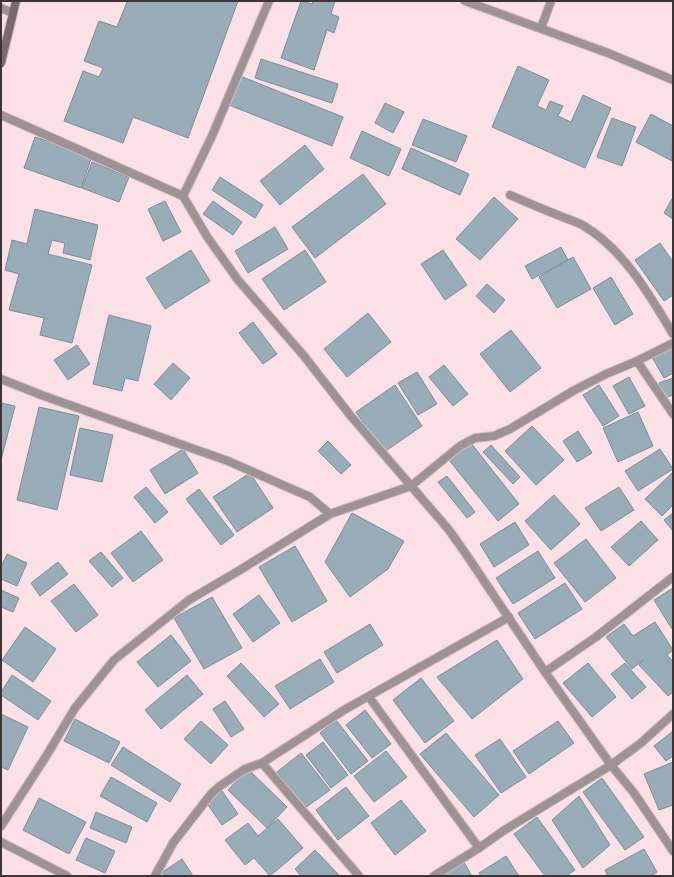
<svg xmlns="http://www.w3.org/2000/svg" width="674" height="877" font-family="'Roboto Serif',serif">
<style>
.building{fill:#98adb8;stroke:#798e99}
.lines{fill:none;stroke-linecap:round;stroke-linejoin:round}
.lane-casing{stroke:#d5bec2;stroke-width:10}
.street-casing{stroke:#d5bec2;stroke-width:10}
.secondary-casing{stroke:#d5bec2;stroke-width:10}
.lane{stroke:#9e9394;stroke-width:8}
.street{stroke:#9e9394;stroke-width:8}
.secondary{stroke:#7a6a6c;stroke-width:8}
</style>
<rect width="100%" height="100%" fill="#fbe1e5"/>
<g class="building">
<path d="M125,1H238L188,138L133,117L123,143L64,121L83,71L99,77L103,68L84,61L99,21L117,27L127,2Z"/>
<path d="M301,1L312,4L313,1H335L331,14L339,17L334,33L327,30L314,70L281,58Z"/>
<path d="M261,59L338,84L332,103L255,78Z"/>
<path d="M518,66L549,80L537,106L546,110L550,101L563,106L558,116L571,122L583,95L611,108L585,168L492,127Z"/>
<path d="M240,76L343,117L332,146L229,105Z"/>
<path d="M385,103L404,112L393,133L375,123Z"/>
<path d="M651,114L673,126L672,161L636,142Z"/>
<path d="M612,118L636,127L622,166L597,157Z"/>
<path d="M423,119L467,136L456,162L412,145Z"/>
<path d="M362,131L401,149L389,176L350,158Z"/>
<path d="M35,137L92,156L81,188L24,168Z"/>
<path d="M305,145L324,169L280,205L260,181Z"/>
<path d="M411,148L469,174L460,195L402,169Z"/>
<path d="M92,162L129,177L119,202L82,188Z"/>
<path d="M363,174L386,204L315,258L292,227Z"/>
<path d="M220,177L263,205L255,218L212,190Z"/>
<path d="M494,197L518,219L480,260L456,239Z"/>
<path d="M673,197V219L664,213Z"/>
<path d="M165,201L181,232L163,241L148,209Z"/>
<path d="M213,201L242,222L233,235L203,214Z"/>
<path d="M35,209L98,225L90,260L63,253L65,243L52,240L48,254L92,265L72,343L40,335L44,318L9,310L19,274L5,270L12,240L27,244Z"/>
<path d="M275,227L288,249L248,273L235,251Z"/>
<path d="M660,243L673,262V295L664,301L635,260Z"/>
<path d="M561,247L568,260L532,279L525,266Z"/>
<path d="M191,250L210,281L165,309L146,278Z"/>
<path d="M305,250L326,282L284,310L262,279Z"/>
<path d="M443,250L467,285L445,300L421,264Z"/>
<path d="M573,257L591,289L557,308L539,277Z"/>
<path d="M611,277L633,314L615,325L593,288Z"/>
<path d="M487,284L505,300L494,313L476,296Z"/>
<path d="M368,313L391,342L347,377L324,349Z"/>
<path d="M109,315L151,326L138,381L125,378L122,391L93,384Z"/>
<path d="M253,322L277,354L263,364L239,333Z"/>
<path d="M511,330L541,368L510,392L480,354Z"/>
<path d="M77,345L90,364L68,380L54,360Z"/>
<path d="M670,346L673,350V373L664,378L652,357Z"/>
<path d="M173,363L190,378L171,400L154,384Z"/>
<path d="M444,365L468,394L453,406L429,377Z"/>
<path d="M417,372L437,404L418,415L398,383Z"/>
<path d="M629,377L645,406L629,414L613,386Z"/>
<path d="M673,378V395L665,398L659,383Z"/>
<path d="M395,385L422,426L384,452L356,412Z"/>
<path d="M599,385L619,416L603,426L583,395Z"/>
<path d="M1,403L15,406L1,460Z"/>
<path d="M39,407L79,416L57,510L17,500Z"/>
<path d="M638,412L653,446L618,462L603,428Z"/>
<path d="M532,426L564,460L536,485L505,451Z"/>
<path d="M80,428L113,435L102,482L70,475Z"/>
<path d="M578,431L592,453L577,462L563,441Z"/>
<path d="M328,441L351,465L341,474L318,451Z"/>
<path d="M471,443L519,504L498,521L449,460Z"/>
<path d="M491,445L520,477L513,484L483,452Z"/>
<path d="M183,449L198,473L165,494L150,470Z"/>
<path d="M660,449L673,469L638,491L625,471Z"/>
<path d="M673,472V505L662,516L645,499Z"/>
<path d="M250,473L273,508L237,532L213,497Z"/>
<path d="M447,476L475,512L467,518L438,482Z"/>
<path d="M146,487L168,512L155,523L134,497Z"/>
<path d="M619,487L634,510L601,531L585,508Z"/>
<path d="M199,489L234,535L221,545L186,499Z"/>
<path d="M554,495L580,524L551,550L525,521Z"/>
<path d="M352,513L404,541L388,569L350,597L325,562Z"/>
<path d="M673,513V531L664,520Z"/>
<path d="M641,521L658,540L629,566L611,547Z"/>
<path d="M515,522L529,545L494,567L480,544Z"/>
<path d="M141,531L163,560L133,582L111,553Z"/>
<path d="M586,539L616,578L585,602L554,563Z"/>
<path d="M295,546L327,601L292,622L259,567Z"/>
<path d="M538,551L555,578L513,604L496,578Z"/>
<path d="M101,552L123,578L112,587L89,561Z"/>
<path d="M7,554L27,563L17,586L1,579V567Z"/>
<path d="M58,562L68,574L40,596L31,583Z"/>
<path d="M565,583L582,609L535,639L518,613Z"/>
<path d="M74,584L98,615L76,632L51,601Z"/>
<path d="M673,588V628L672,629L654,600Z"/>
<path d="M1,590L19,598L13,612L1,607Z"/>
<path d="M259,595L280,623L253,642L233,614Z"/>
<path d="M212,597L242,648L204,669L174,618Z"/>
<path d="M655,622L673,650L667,655L673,661V692L668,696L639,665L643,660L632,669L606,637L624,624L633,636Z"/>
<path d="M370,624L383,645L337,673L324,652Z"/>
<path d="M25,627L56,649L33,682L2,660Z"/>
<path d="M171,635L191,661L158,687L137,662Z"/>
<path d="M497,640L523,679L472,719L437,677Z"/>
<path d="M320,659L334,682L290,709L275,686Z"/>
<path d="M241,663L279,704L264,717L227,676Z"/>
<path d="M588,663L616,697L592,717L563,683Z"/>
<path d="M625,663L646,687L632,699L611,674Z"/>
<path d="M12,675L51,701L38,720L1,695V692Z"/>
<path d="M187,675L203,694L161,729L145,710Z"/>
<path d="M421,678L454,721L425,743L393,700Z"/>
<path d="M225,701L244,729L231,737L213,709Z"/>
<path d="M365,710L391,744L372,758L346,725Z"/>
<path d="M1,714L28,727L8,770L1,767Z"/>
<path d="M75,719L120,742L109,763L64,741Z"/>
<path d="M336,720L368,761L351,774L320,733Z"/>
<path d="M201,721L228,745L211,764L184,739Z"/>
<path d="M558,721L574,743L529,774L513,751Z"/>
<path d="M673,731V756L666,761L654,746Z"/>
<path d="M446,733L499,795L474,817L420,754Z"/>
<path d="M500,739L526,777L501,793L475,755Z"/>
<path d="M323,742L348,775L331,788L306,755Z"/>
<path d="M123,747L181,784L170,802L111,765Z"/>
<path d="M386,751L407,777L374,802L354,776Z"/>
<path d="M301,753L330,790L305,808L277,772Z"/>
<path d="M673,762V805L659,810L644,774Z"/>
<path d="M248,769L287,807L267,828L228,790Z"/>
<path d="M111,777L157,803L147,822L100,796Z"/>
<path d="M602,778L644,837L625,850L583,792Z"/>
<path d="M346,787L369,816L338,840L316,810Z"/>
<path d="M222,791L238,814L222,825L206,802Z"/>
<path d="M579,796L610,845L583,868L552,820Z"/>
<path d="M39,798L86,822L69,854L23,830Z"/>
<path d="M401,800L426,831L395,855L371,823Z"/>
<path d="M96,812L132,827L126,843L90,828Z"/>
<path d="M537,817L575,870L566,876H545L514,834Z"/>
<path d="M278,819L303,848L270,876L254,858L245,865L225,840L248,823L258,836Z"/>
<path d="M86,838L115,851L105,873L76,860Z"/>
<path d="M644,849L657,872L651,876H608L605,870Z"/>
<path d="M315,850L340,876H301L295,869Z"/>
<path d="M506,856L519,876H481L479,873Z"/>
<path d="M182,859L193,876H158V875Z"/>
<path d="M463,861L472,876H447L445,873Z"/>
</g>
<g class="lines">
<g class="lane-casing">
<path id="lane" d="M541,28L551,1"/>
</g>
<g class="street-casing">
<g id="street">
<path d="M269,1L212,136L183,196L208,238L238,280L304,356L350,415L449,530L468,557L545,672L611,765L634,793L673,851"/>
<path d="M465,1L608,53L673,80"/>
<path d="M1,8L13,13"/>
<path d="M1,115L183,196"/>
<path d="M510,195C526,202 542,209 558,215C566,219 576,221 584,226C624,250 649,294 673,334"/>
<path d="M637,361L673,414"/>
<path d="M1,379L44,396L228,461L310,497L330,514"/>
<path d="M545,672L596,637L673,577"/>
<path d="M369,697L479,848"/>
<path d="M262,763L359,876"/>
<path d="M1,826L45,758L75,708L114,660L189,600L240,570L330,514L411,486L460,446L475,438L494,436L510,429L573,391L606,374L637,361L673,343"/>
<path d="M1,842L67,876"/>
<path d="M155,876L173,843L211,794L220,786L245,769L262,763L344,710L509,617"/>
<path d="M434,876L479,848L503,831L611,765L641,743L673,714"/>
</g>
</g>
<g class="secondary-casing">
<path id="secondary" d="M1,63L16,1"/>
</g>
<use href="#lane" class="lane"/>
<use href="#street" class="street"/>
<use href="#secondary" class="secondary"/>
</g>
<rect width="674" height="877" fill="none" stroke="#3e3436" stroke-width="4"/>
</svg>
